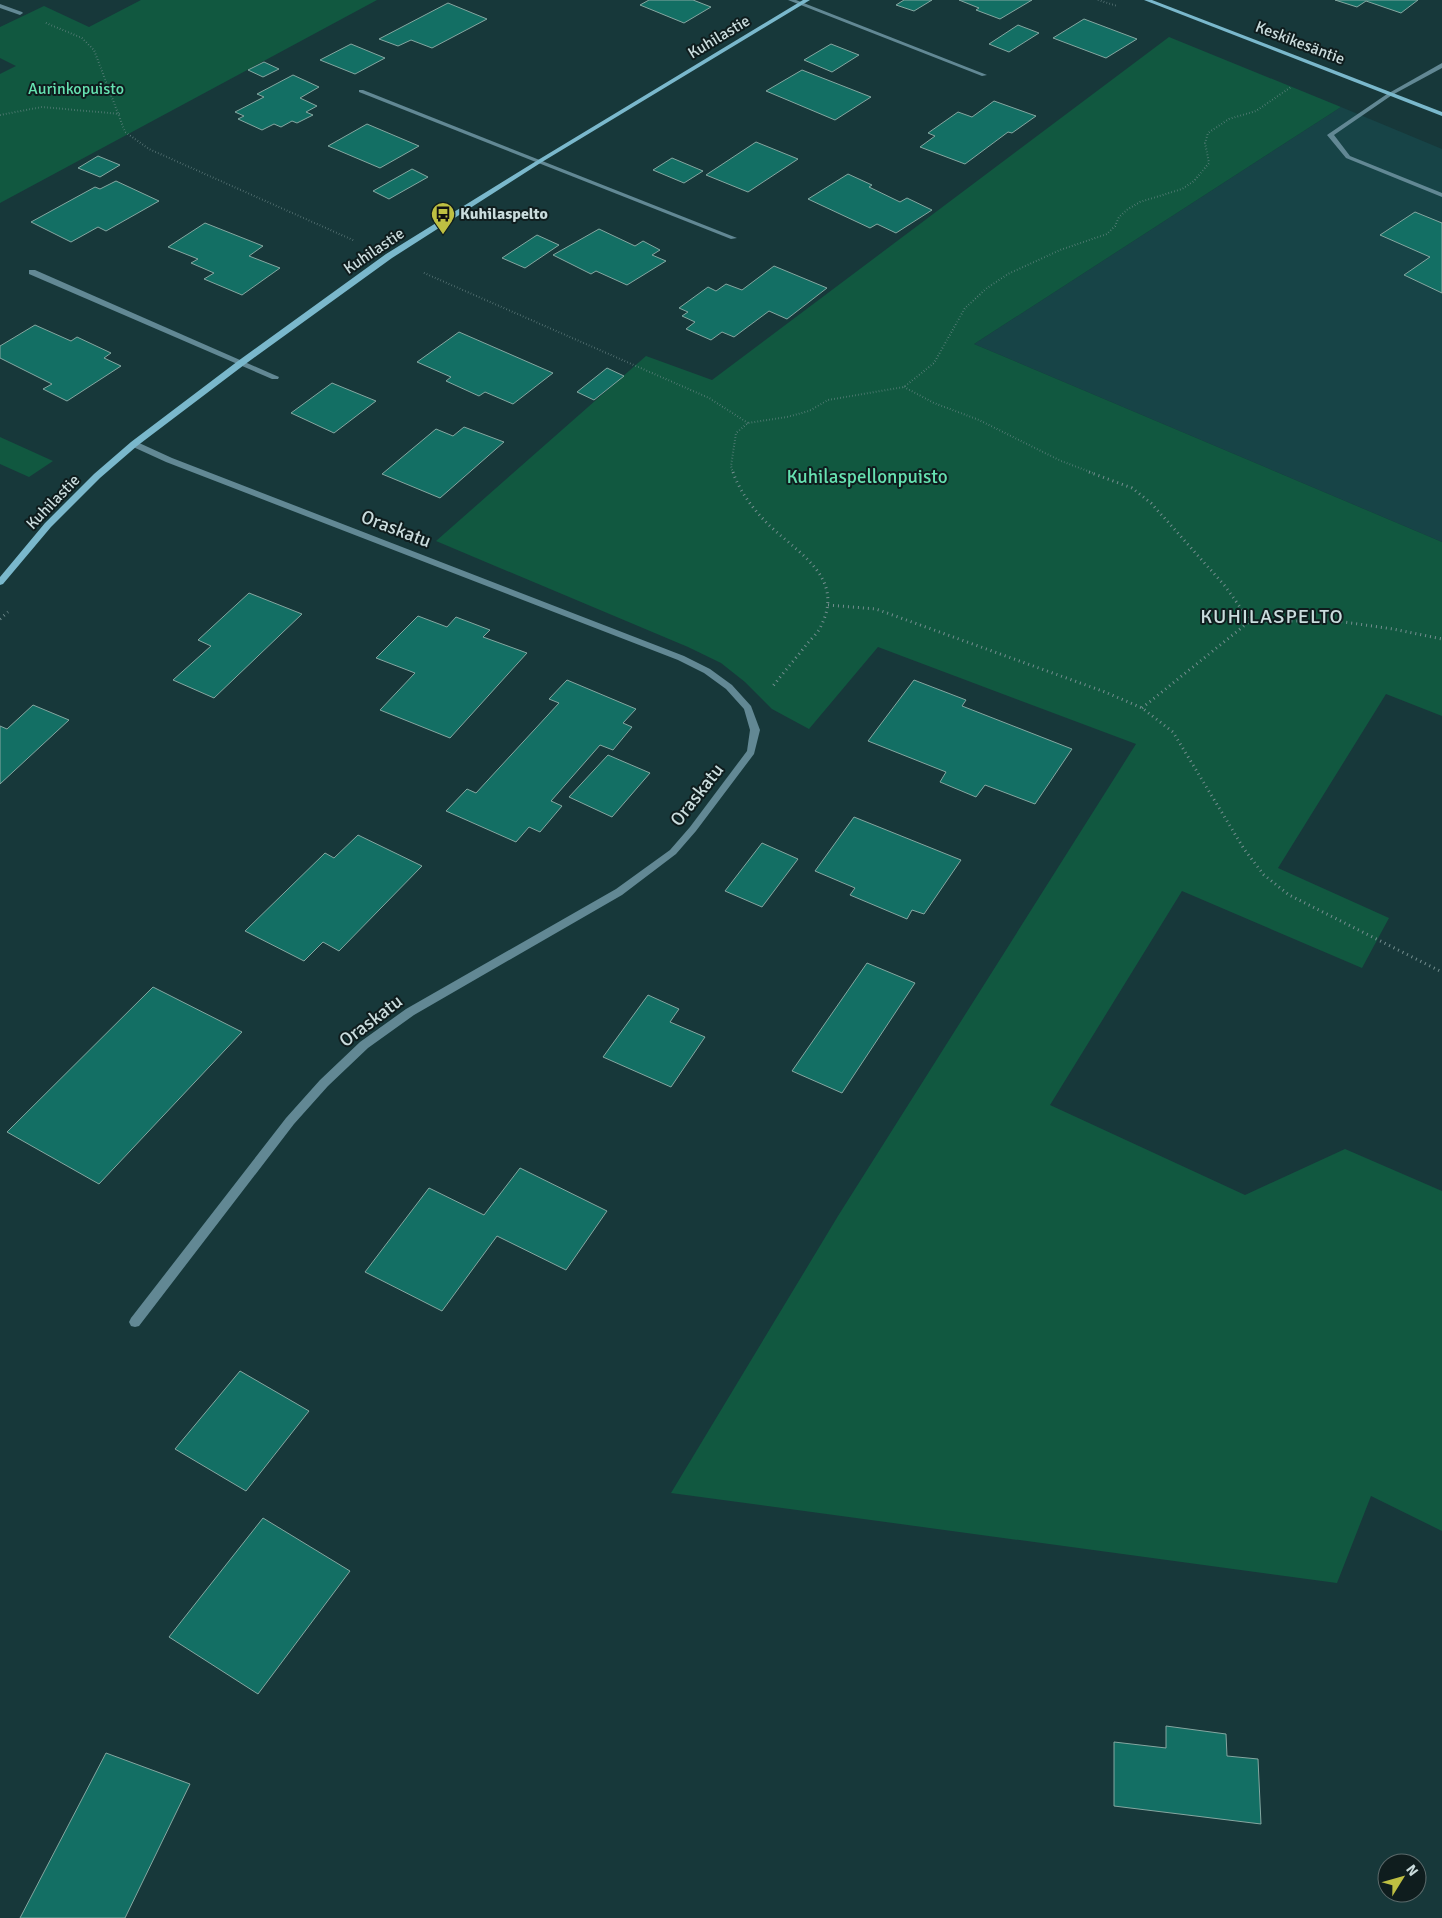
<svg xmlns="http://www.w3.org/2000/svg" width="1442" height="1918" font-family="Signika,sans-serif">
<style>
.built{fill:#174447}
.green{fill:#115840}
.building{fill:#136f64;stroke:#85a7a1}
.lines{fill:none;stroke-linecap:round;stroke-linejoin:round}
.path-far1{stroke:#748e8f;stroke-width:2;stroke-dasharray:0.5 2.5;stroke-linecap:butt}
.path{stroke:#748e8f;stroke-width:3;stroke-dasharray:1 4;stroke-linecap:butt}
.lane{fill:#628894;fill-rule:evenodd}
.street{fill:#628894;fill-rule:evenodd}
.secondary{fill:#7ab8cc;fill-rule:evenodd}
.labels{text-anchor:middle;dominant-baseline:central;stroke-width:4;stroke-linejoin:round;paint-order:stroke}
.far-street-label{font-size:16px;fill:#cadcdd;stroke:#0f1d1e}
.far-park-label{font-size:16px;fill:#66e2b1;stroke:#0f1d1e}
.far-poi-label{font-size:16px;font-weight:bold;fill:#cadcdd;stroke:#0f1d1e;text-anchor:start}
.park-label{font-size:19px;fill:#66e2b1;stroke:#0f1d1e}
.street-label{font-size:19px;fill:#cadcdd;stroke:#0f1d1e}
.neighbourhood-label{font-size:20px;letter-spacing:1px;fill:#cadcdd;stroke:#0f1d1e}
</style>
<rect width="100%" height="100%" fill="#17383a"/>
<path class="built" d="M1341,107L1442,149V542L974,344Z"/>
<g class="green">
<path d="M141,0H377L0,203V74L16,66L0,58V27L44,6L89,27Z"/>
<path d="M1169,37L1341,107L974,344L1442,542V716L1386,694L1278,868L1389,918L1362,968L1182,891L1050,1105L1245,1195L1345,1149L1442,1191V1531L1371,1496L1337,1583L671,1493L838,1216L1136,744L878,647L809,729L772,709L745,682L721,663L688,647L436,541L646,356L712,380Z"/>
<path d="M0,437L53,461L29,477L0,464Z"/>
</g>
<g class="building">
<path d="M649,0H693L711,7L684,23L640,5Z"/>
<path d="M904,0H932L914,11L896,5Z"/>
<path d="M959,0H1032L1000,19L976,10L979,8Z"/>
<path d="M1335,0H1418L1401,13L1366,1L1357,7Z"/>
<path d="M448,3L487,19L432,48L411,40L398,46L379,39Z"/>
<path d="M1084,19L1137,39L1106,58L1053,38Z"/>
<path d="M1018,25L1039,33L1009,52L989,44Z"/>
<path d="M351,44L385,58L355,74L320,60Z"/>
<path d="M831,44L859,55L832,72L804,60Z"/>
<path d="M264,62L279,69L263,77L248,70Z"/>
<path d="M802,70L871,97L835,120L766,91Z"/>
<path d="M293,75L319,87L300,98L317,106L306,112L313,115L297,123L292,121L281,127L274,124L262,130L238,119L244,116L235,112L264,97L257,94Z"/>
<path d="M994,101L1036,116L1012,133L1008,132L965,164L920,147L935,136L928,133L958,112L972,117Z"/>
<path d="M367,124L419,146L380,168L328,146Z"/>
<path d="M756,142L798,159L748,192L706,175Z"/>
<path d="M98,156L120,165L100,177L78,168Z"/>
<path d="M672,158L703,171L684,183L653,170Z"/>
<path d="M412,169L428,177L389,199L373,191Z"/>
<path d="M848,174L872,185L869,187L900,202L907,198L932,210L896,233L877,224L870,228L808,199Z"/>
<path d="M116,181L159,201L106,231L98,227L71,242L31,222L95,187L100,189Z"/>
<path d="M1415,212L1442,223V293L1404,275L1430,257L1380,235Z"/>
<path d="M205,223L263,246L249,256L280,268L242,295L204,279L214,273L191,263L198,259L168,247Z"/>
<path d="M599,229L635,246L643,241L660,250L652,255L666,261L627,285L596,271L591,274L553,255Z"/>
<path d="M537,235L559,245L525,268L502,258Z"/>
<path d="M774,266L827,288L787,319L769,311L734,337L722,332L711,340L686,329L695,322L682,316L688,312L679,308L708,287L716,291L726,284L742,290Z"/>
<path d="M35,325L71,341L77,337L111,353L104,358L121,366L67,401L43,389L52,384L0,358V346Z"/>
<path d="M459,332L553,373L513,404L485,392L479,396L446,381L451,377L417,362Z"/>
<path d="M607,368L624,376L594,400L577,392Z"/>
<path d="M332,383L376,401L334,433L291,413Z"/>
<path d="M464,427L504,442L440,498L382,474L436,429L453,436Z"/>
<path d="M249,593L302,614L214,698L173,680L211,646L198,640Z"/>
<path d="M418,616L447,627L456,617L490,630L483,637L527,653L450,738L380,710L415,673L376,658Z"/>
<path d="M567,680L636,709L623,723L632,727L613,750L600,745L551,801L562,806L540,832L529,827L516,842L446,811L467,789L476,793L559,703L549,699Z"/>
<path d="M914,680L966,700L962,706L1072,749L1035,804L985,785L976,797L940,782L946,772L868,741Z"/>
<path d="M33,705L69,720L0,784V726L7,729Z"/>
<path d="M608,755L650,773L612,817L569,797Z"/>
<path d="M854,817L961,860L924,914L912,910L907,919L850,895L855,888L815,871Z"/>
<path d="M358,835L422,866L339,951L323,942L304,961L245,931L325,853L334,858Z"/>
<path d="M762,843L798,859L762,907L725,891Z"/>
<path d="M867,963L915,983L842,1093L792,1071Z"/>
<path d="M153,987L242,1032L99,1184L7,1132Z"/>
<path d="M648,995L679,1009L670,1022L705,1037L671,1087L603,1057Z"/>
<path d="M520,1168L607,1211L566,1270L497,1236L442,1311L365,1272L429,1188L484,1215Z"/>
<path d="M240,1371L309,1411L246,1491L175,1449Z"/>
<path d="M263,1518L350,1571L258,1694L169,1637Z"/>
<path d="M1166,1726L1226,1734L1227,1756L1258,1759L1261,1824L1114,1806V1742L1166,1748Z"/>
<path d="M106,1753L190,1784L125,1918H20Z"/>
</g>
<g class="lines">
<g class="path-far1">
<path d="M1098,0L1117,6"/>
<path d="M46,23L82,38L94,50L125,132L149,149L355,241"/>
<path d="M0,115L42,107L120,114"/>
<path d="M424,273L709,398L748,423"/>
<path d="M904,387L934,403L979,420L1061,461L1093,473"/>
<path d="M733,473L731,466L736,433L748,423L787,417L809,411L828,400L904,387L934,363L965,308L987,288L1008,274L1060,250L1107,234L1115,226L1119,217L1128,209L1140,202L1182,189L1194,181L1209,163L1205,143L1208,133L1229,119L1256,111L1291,87"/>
</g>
<g class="path">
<path d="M733,472C739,490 751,506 764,520C793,551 847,575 821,626C818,633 811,639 807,644C796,658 784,672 773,686"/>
<path d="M1089,472L1132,488L1151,503L1225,586L1250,621"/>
<path d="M828,605L876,609L1105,692L1142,708L1173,732L1244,849L1264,875L1289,895L1442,972"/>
<path d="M0,619L8,612"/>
<path d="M1142,708L1250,621H1337L1393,629L1442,639"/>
</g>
<path class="lane" d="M1390,92L1395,93L1334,135L1350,156L1442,193V197L1346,158L1327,135Z"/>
<g class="street">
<path d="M788,0H796L987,75L982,76Z"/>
<path d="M0,4L22,12L23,13L20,15L0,8Z"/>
<path d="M1442,63V68L1394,94L1389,93Z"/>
<path d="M359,90H363L737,238L731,239L359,92Z"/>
<path d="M29,270H35L279,377L278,379H272L29,274Z"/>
<path d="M131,442H137L172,458L684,656L710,669L732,685L751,706L760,730L754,754L696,831L676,854L622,895L414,1015L368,1048L328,1086L294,1124L139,1326L135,1327L131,1326L129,1322L131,1318L286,1118L320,1080L360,1042L406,1009L616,889L670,850L690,827L747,751L750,730L744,709L726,689L704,673L678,660L166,462L131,446Z"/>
</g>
<g class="secondary">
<path d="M803,0H810L542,162L392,258L244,365L137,446L100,478L51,527L3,584L0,585V577L45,523L94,474L131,442L238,361L386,254L538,160Z"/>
<path d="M1144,0H1152L1442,112V116Z"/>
</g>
</g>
<defs>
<g id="bus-pin" transform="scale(1.25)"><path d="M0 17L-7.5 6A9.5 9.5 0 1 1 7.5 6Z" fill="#bebf42" stroke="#0f1d1e"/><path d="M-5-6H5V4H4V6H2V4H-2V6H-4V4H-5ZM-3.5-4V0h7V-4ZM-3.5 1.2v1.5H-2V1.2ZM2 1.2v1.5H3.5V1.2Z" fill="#111"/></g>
</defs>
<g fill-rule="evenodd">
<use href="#bus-pin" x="443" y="214"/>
</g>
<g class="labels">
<g class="far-street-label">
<text transform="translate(719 37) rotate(-31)">Kuhilastie</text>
<text transform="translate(1300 43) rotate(21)">Keskikesäntie</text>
<text transform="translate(374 251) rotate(-34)">Kuhilastie</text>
<text transform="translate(53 502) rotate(-46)">Kuhilastie</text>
</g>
<g class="far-park-label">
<text x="76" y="89">Aurinkopuisto</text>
</g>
<g class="far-poi-label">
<text x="460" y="214">Kuhilaspelto</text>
</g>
<g class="park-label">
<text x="867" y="477">Kuhilaspellonpuisto</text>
</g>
<g class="street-label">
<text transform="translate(396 529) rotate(21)">Oraskatu</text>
<text transform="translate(697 795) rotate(-52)">Oraskatu</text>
<text transform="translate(371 1021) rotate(-37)">Oraskatu</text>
</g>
<g class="neighbourhood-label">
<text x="1272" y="616">KUHILASPELTO</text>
</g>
</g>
<g transform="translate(1402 1878) rotate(53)"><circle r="24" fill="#0f1d1e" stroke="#5a696a"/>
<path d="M0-4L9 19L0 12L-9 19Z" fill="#bebf42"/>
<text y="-8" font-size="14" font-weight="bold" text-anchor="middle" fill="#cadcdd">N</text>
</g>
</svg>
